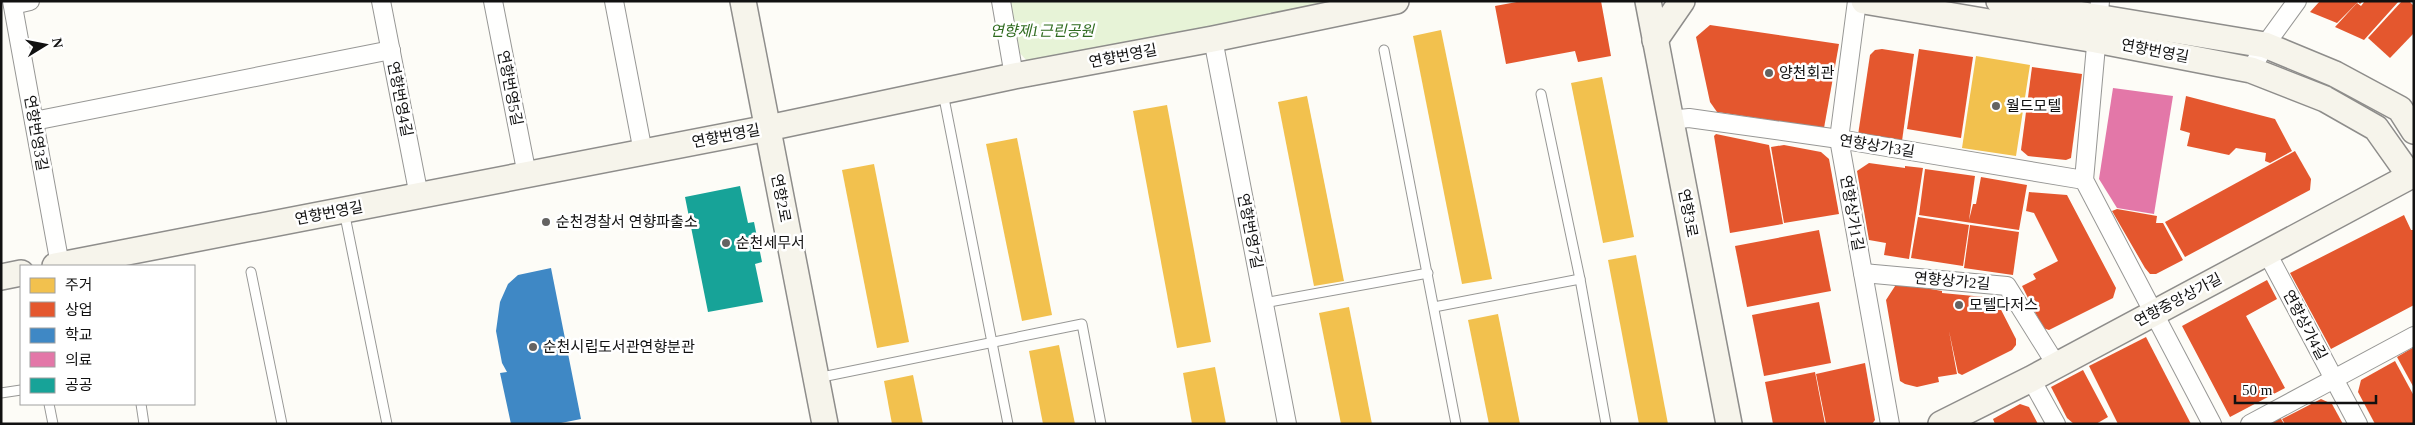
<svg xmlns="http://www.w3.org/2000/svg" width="2415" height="425" font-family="'Times New Roman','Noto Sans KR',serif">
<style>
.green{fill:#e7f3d7}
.homes{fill:#f2c14e}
.shops{fill:#e4572e}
.schools{fill:#3f88c5}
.health{fill:#e377a8}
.public{fill:#17a398}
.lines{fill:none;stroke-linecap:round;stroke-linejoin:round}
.lane-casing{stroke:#979795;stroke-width:11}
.street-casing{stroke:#979795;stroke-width:20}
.secondary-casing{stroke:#8e8d8b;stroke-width:28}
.lane{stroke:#fffffe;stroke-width:9}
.street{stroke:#fffffe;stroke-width:18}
.secondary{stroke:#f6f4eb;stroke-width:25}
.poi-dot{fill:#646362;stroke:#fff;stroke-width:2}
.labels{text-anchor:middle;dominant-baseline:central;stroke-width:5;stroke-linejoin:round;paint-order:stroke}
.park-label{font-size:15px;font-style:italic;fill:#2f6b1f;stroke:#fff}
.street-label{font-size:15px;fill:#111;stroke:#fff}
.poi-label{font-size:15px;fill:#111;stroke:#fff;text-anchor:start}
</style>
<rect width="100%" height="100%" fill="#fdfcf7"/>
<path class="green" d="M1006,1H1348L1030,64L1016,49Z"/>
<g class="homes">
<path d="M1441,30L1492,279L1462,284L1413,36Z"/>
<path d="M1976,56L2030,65L2016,156L1962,148Z"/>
<path d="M1602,77L1634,237L1603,243L1571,83Z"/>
<path d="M1307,96L1344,281L1314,286L1278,102Z"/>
<path d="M1167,105L1211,342L1177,348L1133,111Z"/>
<path d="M1017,138L1052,315L1022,321L986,144Z"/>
<path d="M874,164L909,342L877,348L842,170Z"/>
<path d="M1636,255L1668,424H1639L1608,260Z"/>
<path d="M1349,307L1372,424H1341L1319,313Z"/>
<path d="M1498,314L1520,424H1489L1468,320Z"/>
<path d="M1059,345L1075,424H1043L1029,351Z"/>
<path d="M1215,367L1226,424H1192L1183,373Z"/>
<path d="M913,375L923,424H892L884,381Z"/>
</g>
<g class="shops">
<path d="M1522,1H1601L1611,56L1578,62L1575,51L1506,64L1495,6Z"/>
<path d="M2320,1H2363L2360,4L2358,2L2337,23L2310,12Z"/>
<path d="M2365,1H2399L2364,40L2335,27L2357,3L2361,6Z"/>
<path d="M2402,1H2409L2414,6V33L2390,58L2368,38Z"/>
<path d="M1710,25L1839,44L1824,128L1717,112L1710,102L1696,37Z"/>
<path d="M1882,49L1914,54L1902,141L1858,135L1870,55L1875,50Z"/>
<path d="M1919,49L1973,57L1961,138L1907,129Z"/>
<path d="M2032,67L2082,74L2071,158L2066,160L2028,156L2021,150Z"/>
<path d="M2186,96L2275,119L2292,151L2270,163L2265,161L2266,153L2236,148L2229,155L2187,146L2190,133L2180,130Z"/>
<path d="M1716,134L1769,145L1783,224L1730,233L1714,136Z"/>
<path d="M1784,145L1821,152L1829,159L1839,214L1784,223L1771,147Z"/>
<path d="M2295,151L2311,179L2310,190L2185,257L2165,222Z"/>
<path d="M1869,163L1905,168V166L1923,168L1909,259L1884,255L1886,243L1869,240L1857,171Z"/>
<path d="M1925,169L1975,176L1969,220L1973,204H1976L1981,177L2027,185L2019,230L1919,215Z"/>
<path d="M2029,192L2067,195L2116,288L2113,298L2049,330L2043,328L2022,286L2036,279L2033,274L2058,261L2034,213L2026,211Z"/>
<path d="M2117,209L2157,216L2156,223H2163L2183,260L2156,274H2150L2145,268L2112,211Z"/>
<path d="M2404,215L2411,230H2414V305L2331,349L2290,273Z"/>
<path d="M1918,217L1969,225L1963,266L1911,258Z"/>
<path d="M1970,225L2019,232L2013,275L1964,268Z"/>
<path d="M1819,230L1831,291L1747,307L1735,246Z"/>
<path d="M2267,280L2277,299L2246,316L2285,388L2230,417L2182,326Z"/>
<path d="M1897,283L1942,291V293L1995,298L2016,339V345L2012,350L1962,375L1958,373L1949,331L1957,374L1938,377L1939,382L1917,387L1905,384L1900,381L1886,300Z"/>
<path d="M1819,302L1831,363L1764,376L1752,315Z"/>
<path d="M2146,337L2191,424H2118L2089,366Z"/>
<path d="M2414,347V388L2397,357Z"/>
<path d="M2395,361L2414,396V424H2375L2358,392L2361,380Z"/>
<path d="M1865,363L1875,420L1872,424H1826L1816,374Z"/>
<path d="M2083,370L2108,417L2096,424H2074L2067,418L2051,387Z"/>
<path d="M1815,372L1825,424H1773L1765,382Z"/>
<path d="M2321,399L2332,404L2343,424H2285L2282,419Z"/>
<path d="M2020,404L2029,407L2038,424H1995L1993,419Z"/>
<path d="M2280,417L2284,424H2268Z"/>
</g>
<path class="schools" d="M551,268L581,419L556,424H511L500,373L507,372L502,363L496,331L500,302L508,284L518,275Z"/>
<path class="health" d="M2113,88L2173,96L2154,214L2117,208L2099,179Z"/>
<path class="public" d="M740,186L748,223L754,222L762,262L755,264L763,302L708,312L685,197Z"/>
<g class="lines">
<g class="lane-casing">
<g id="lane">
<path d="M1384,50L1456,424"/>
<path d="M943,93L1008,424"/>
<path d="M1541,94L1580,279L1606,424"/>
<path d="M344,211L387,424"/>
<path d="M251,272L282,424"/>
<path d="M1264,303L1428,273"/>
<path d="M1434,307L1580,279"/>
<path d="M817,378L1082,324L1101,424"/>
<path d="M1,393L21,390"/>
<path d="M49,404L53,424"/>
<path d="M141,404L144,424"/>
</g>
</g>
<g class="street-casing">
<g id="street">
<path d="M12,1L60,265"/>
<path d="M381,1L419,196"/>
<path d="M493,1L527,175"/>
<path d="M614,1L643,152"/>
<path d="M1001,1L1014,76"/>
<path d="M1857,1L1839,139L1890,424"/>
<path d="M2100,1L2084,180L2212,424"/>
<path d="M13,5L30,1"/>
<path d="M1213,39L1287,424"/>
<path d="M2251,70L2265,45L2297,1"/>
<path d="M1670,120L1689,118L1839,139L2084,180"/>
<path d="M34,121L391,50"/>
<path d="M2267,253L2358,424"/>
<path d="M1863,273L2007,286L2057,366"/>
<path d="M2031,379L2056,424"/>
<path d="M2250,424L2414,336"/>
</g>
</g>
<g class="secondary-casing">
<g id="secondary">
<path d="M743,1L825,424"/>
<path d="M1648,1L1729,424"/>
<path d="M1864,1L2096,40L2251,70L2325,99L2376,128L2410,176"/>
<path d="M1999,1L2265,45L2335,74L2400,109L2414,131"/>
<path d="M1655,40L1682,1"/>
<path d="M55,266L768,128L1014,76L1213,39L1396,1"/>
<path d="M1,277L21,273"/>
<path d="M1941,424L2031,379L2414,174"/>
</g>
</g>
<use href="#lane" class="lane"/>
<use href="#street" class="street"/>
<use href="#secondary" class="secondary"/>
</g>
<g class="poi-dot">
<circle cx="1769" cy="73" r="5"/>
<circle cx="1996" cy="106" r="5"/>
<circle cx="546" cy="222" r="5"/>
<circle cx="726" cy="243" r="5"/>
<circle cx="1959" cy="305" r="5"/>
<circle cx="533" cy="347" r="5"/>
</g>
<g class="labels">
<g class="park-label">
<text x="1042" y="31">연향제1근린공원</text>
</g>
<g class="street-label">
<text transform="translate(2155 51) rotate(11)">연향번영길</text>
<text transform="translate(1123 56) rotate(-11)">연향번영길</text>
<text transform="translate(510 88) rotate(79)">연향번영5길</text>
<text transform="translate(400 99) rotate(79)">연향번영4길</text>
<text transform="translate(36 133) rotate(80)">연향번영3길</text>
<text transform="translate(726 136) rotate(-11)">연향번영길</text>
<text transform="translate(1877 146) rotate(9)">연향상가3길</text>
<text transform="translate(781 198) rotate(79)">연향2로</text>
<text transform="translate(329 213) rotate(-11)">연향번영길</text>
<text transform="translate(1688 213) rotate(79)">연향3로</text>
<text transform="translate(1852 213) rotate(80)">연향상가1길</text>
<text transform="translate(1250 231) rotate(79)">연향번영7길</text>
<text transform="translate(1952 281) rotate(5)">연향상가2길</text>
<text transform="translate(2178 300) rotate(-28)">연향중앙상가길</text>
<text transform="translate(2305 325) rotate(62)">연향상가4길</text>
</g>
<g class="poi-label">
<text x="1779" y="73">양천회관</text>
<text x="2006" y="106">월드모텔</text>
<text x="556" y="222">순천경찰서 연향파출소</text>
<text x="736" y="243">순천세무서</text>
<text x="1969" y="305">모텔다저스</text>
<text x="543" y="347">순천시립도서관연향분관</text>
</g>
</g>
<rect width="2415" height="425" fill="none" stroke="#111111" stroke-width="5"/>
<rect x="20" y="265" width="175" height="140" fill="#ffffff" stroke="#a0a0a0"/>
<rect x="30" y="278" width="25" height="15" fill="#f2c14e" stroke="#a0a0a0"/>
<text x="65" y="290" font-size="15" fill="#111111">주거</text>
<rect x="30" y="302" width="25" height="15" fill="#e4572e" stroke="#a0a0a0"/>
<text x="65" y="315" font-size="15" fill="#111111">상업</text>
<rect x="30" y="328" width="25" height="15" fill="#3f88c5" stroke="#a0a0a0"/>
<text x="65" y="340" font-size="15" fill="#111111">학교</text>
<rect x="30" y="352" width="25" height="15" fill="#e377a8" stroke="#a0a0a0"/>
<text x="65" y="365" font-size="15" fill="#111111">의료</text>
<rect x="30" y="378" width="25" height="15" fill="#17a398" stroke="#a0a0a0"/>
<text x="65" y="390" font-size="15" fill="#111111">공공</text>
<g transform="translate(45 45) rotate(80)" stroke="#ffffff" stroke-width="4" paint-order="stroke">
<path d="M0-4L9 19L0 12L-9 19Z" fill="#111111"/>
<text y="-8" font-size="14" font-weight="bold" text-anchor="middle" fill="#111111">N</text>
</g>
<path d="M2235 395v8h141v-8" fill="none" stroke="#111111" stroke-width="2.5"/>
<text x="2242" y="395" font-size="15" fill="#111111" stroke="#ffffff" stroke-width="4" paint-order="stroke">50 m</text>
</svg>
